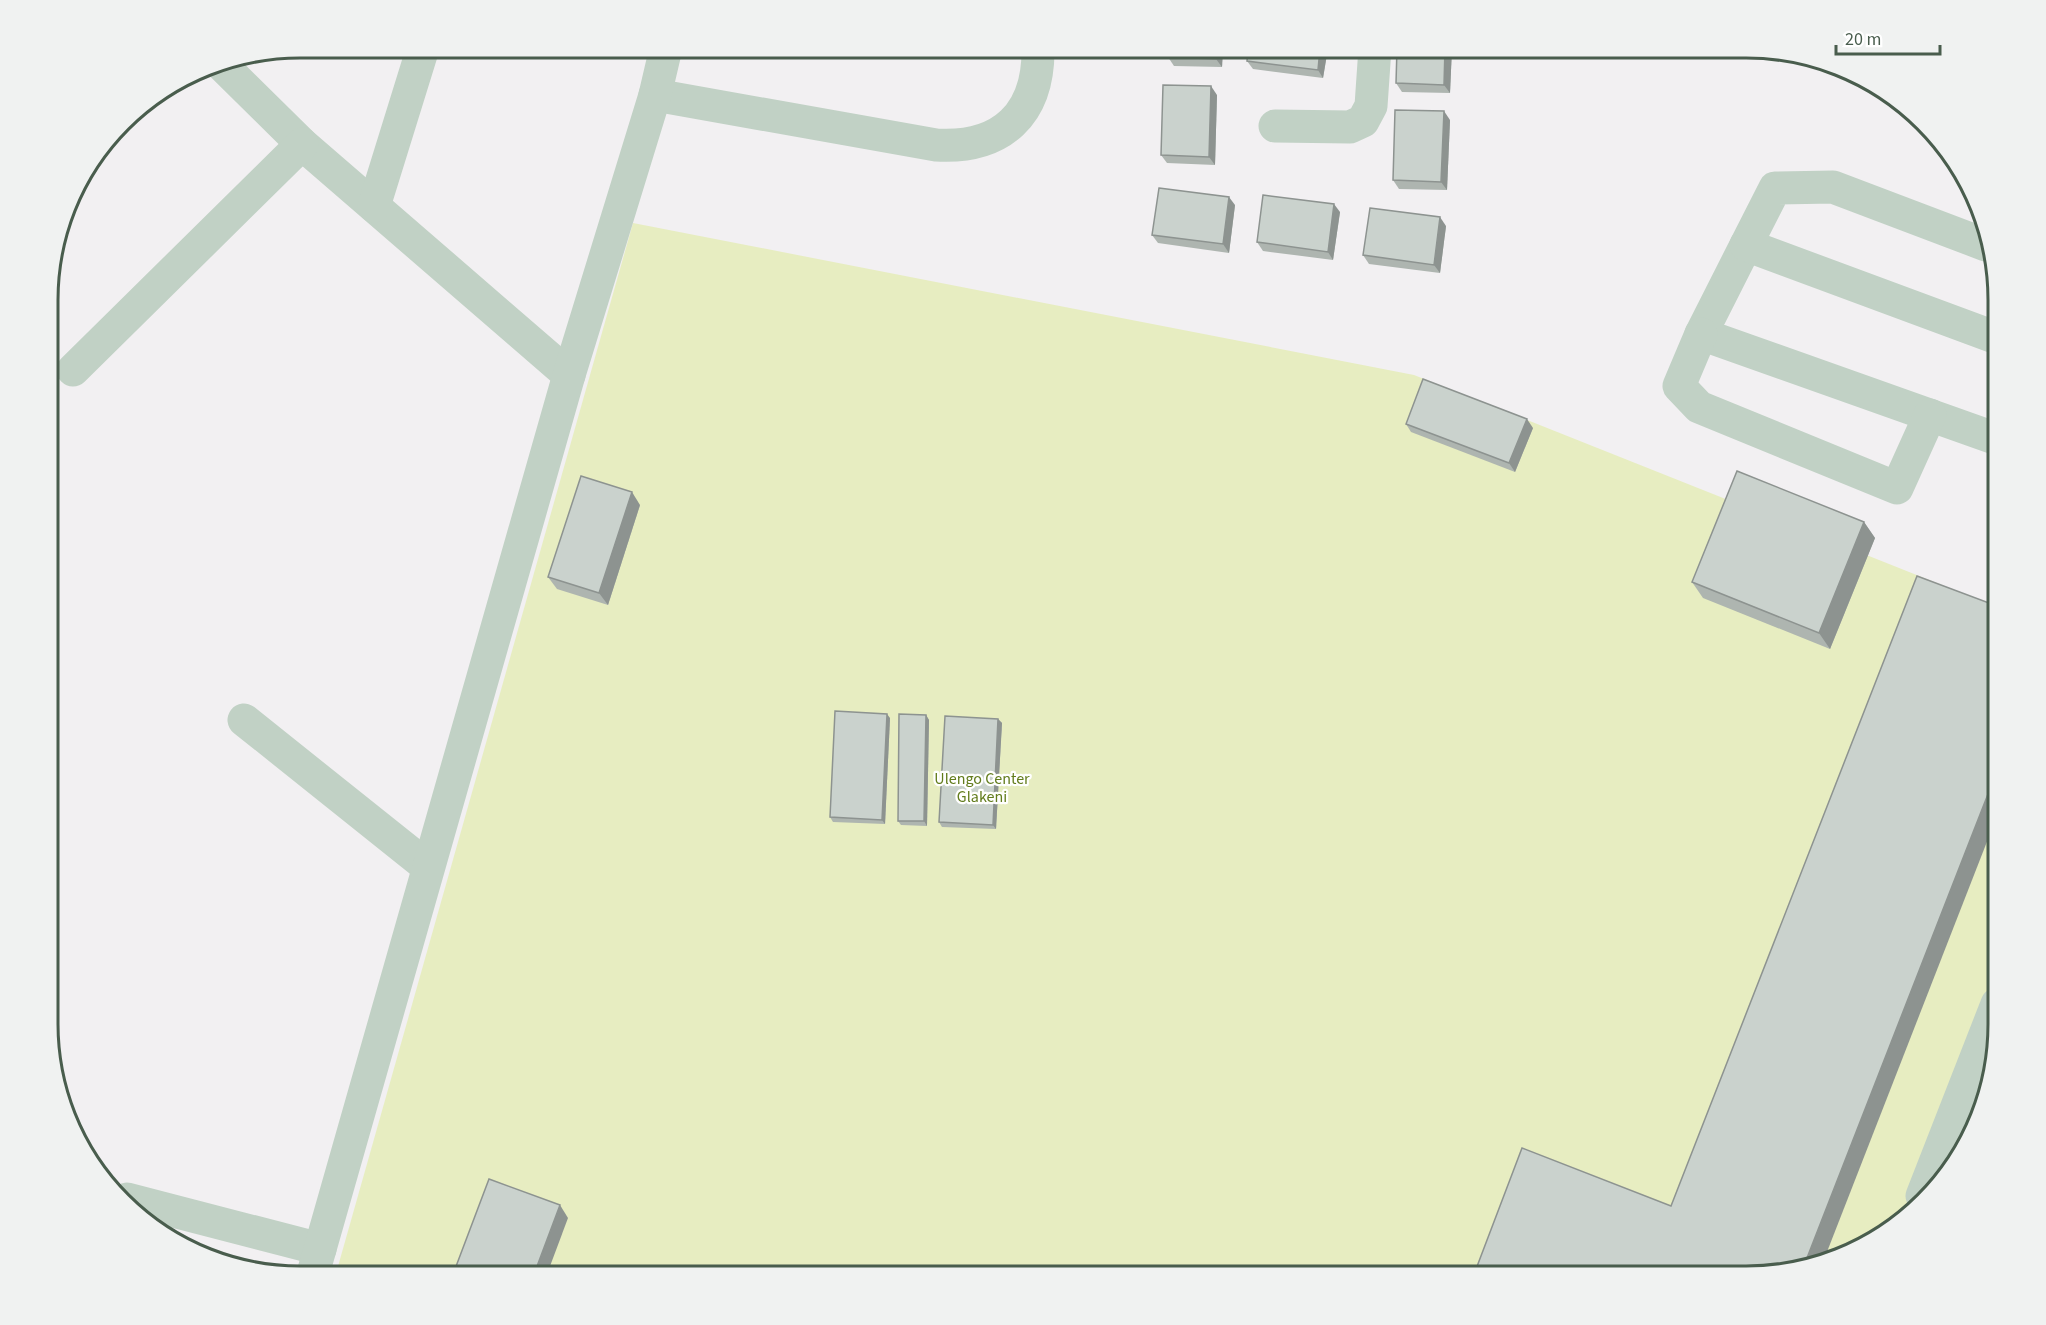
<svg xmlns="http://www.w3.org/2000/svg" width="2046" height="1325" font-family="'Source Sans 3',sans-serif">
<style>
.green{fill:#e7edc1}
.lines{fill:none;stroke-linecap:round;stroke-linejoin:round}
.minor{stroke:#c1d1c5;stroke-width:33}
.wall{fill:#aeb5b0}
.shaded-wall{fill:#8d9390}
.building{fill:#cad2cd;stroke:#8d9390;stroke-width:1.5}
.labels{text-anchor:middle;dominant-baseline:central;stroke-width:4.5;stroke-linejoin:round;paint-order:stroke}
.park-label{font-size:16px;fill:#627c1c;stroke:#fff}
.rim{fill:none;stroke:#495d4d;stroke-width:3}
</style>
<rect width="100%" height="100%" fill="#f2f0f2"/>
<path class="green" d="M633,223L1414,375L1997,607V1041L1985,1106L1955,1165L1872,1243L1762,1276L335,1277Z"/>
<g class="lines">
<g class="minor">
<path d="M221,64L302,144L569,375"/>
<path d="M655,95L936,145C1002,149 1039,114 1038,48"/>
<path d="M1275,126L1350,127L1363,121L1371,106L1375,48"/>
<path d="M374,206L423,48"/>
<path d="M1746,245L1701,334L1997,439"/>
<path d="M1986,245L1833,187L1775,188L1746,245L1997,338"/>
<path d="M1701,334L1679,386L1699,407L1897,488L1930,415"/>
<path d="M73,370L302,144"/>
<path d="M244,720L428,867"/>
<path d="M1922,1196L1997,1004"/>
<path d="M127,1199L320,1249"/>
<path d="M312,1277L569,375L655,95L666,48"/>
</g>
</g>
<g class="wall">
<path d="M1169,48H1223L1222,67L1174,66L1168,57Z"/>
<path d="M1328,48L1323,78L1253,69L1247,61Z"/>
<path d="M1397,48H1452L1450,93L1402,92L1396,83Z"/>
<path d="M1217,95L1215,165L1167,163L1161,155Z"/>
<path d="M1450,120L1447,190L1399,189L1393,180Z"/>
<path d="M1235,205L1229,253L1158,243L1152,235Z"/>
<path d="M1340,212L1333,260L1263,251L1257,242Z"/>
<path d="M1446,226L1440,273L1369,264L1363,255Z"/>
<path d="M1406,424L1533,428L1515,472L1411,432Z"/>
<path d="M640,505L608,605L557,589L548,577Z"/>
<path d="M1864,522L1875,538L1830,649L1703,598L1692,582Z"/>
<path d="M926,715L929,720L927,826L901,825L898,821Z"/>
<path d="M890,718L885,824L833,822L830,817Z"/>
<path d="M998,719L1002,723L996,829L942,827L939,822Z"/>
</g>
<g class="shaded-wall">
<path d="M1217,48H1223L1222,67L1216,59Z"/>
<path d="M1320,48H1328L1323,78L1318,70Z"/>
<path d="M1445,48H1452L1450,93L1444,85Z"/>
<path d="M1211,86L1217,95L1215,165L1209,157Z"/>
<path d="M1444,111L1450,120L1447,190L1441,182Z"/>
<path d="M1229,197L1235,205L1229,253L1223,244Z"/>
<path d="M1334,204L1340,212L1333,260L1328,252Z"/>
<path d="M1440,217L1446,226L1440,273L1434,265Z"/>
<path d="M1527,419L1533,428L1515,472L1509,463Z"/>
<path d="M632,492L640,505L608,605L599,593Z"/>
<path d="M1864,522L1875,538L1830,649L1819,633Z"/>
<path d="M887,714L890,718L885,824L882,820Z"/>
<path d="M926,715L929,720L927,826L924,821Z"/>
<path d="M998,719L1002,723L996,829L993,825Z"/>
<path d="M1997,771V816L1825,1257L1805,1263Z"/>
<path d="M560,1205L568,1218L546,1277H533Z"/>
</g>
<g class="building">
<path d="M1169,48H1217L1216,59L1168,57Z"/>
<path d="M1248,48H1320L1318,70L1247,61Z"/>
<path d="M1397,48H1445L1444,85L1396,83Z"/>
<path d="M1163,85L1211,86L1209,157L1161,155Z"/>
<path d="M1395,110L1444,111L1441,182L1393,180Z"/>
<path d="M1159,188L1229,197L1223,244L1152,235Z"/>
<path d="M1263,195L1334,204L1328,252L1257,242Z"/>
<path d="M1370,208L1440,217L1434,265L1363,255Z"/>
<path d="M1423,379L1527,419L1509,463L1406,424Z"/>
<path d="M1737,471L1864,522L1819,633L1692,582Z"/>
<path d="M581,476L632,492L599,593L548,577Z"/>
<path d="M1917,576L1997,606V771L1805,1263L1762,1276L1473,1277L1522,1148L1671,1206Z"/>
<path d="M835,711L887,714L882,820L830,817Z"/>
<path d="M899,714L926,715L924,821H898Z"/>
<path d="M945,716L998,719L993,825L939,822Z"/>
<path d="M489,1179L560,1205L533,1277H452Z"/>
</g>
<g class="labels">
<g class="park-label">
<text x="982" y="779">Ulengo Center<tspan x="982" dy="18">Glakeni</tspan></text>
</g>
</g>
<path d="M0 0H2046V1325H0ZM300 58H1746A242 242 0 0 1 1988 300V1024A242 242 0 0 1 1746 1266H300A242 242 0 0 1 58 1024V300A242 242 0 0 1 300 58Z" fill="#f0f2f1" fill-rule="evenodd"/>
<path class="rim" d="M300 58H1746A242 242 0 0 1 1988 300V1024A242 242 0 0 1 1746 1266H300A242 242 0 0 1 58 1024V300A242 242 0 0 1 300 58Z"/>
<path d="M1836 45v9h104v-9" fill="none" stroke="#495d4d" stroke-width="3"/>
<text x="1845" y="45" font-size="18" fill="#495d4d" stroke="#ffffff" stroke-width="4.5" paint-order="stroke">20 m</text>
</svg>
